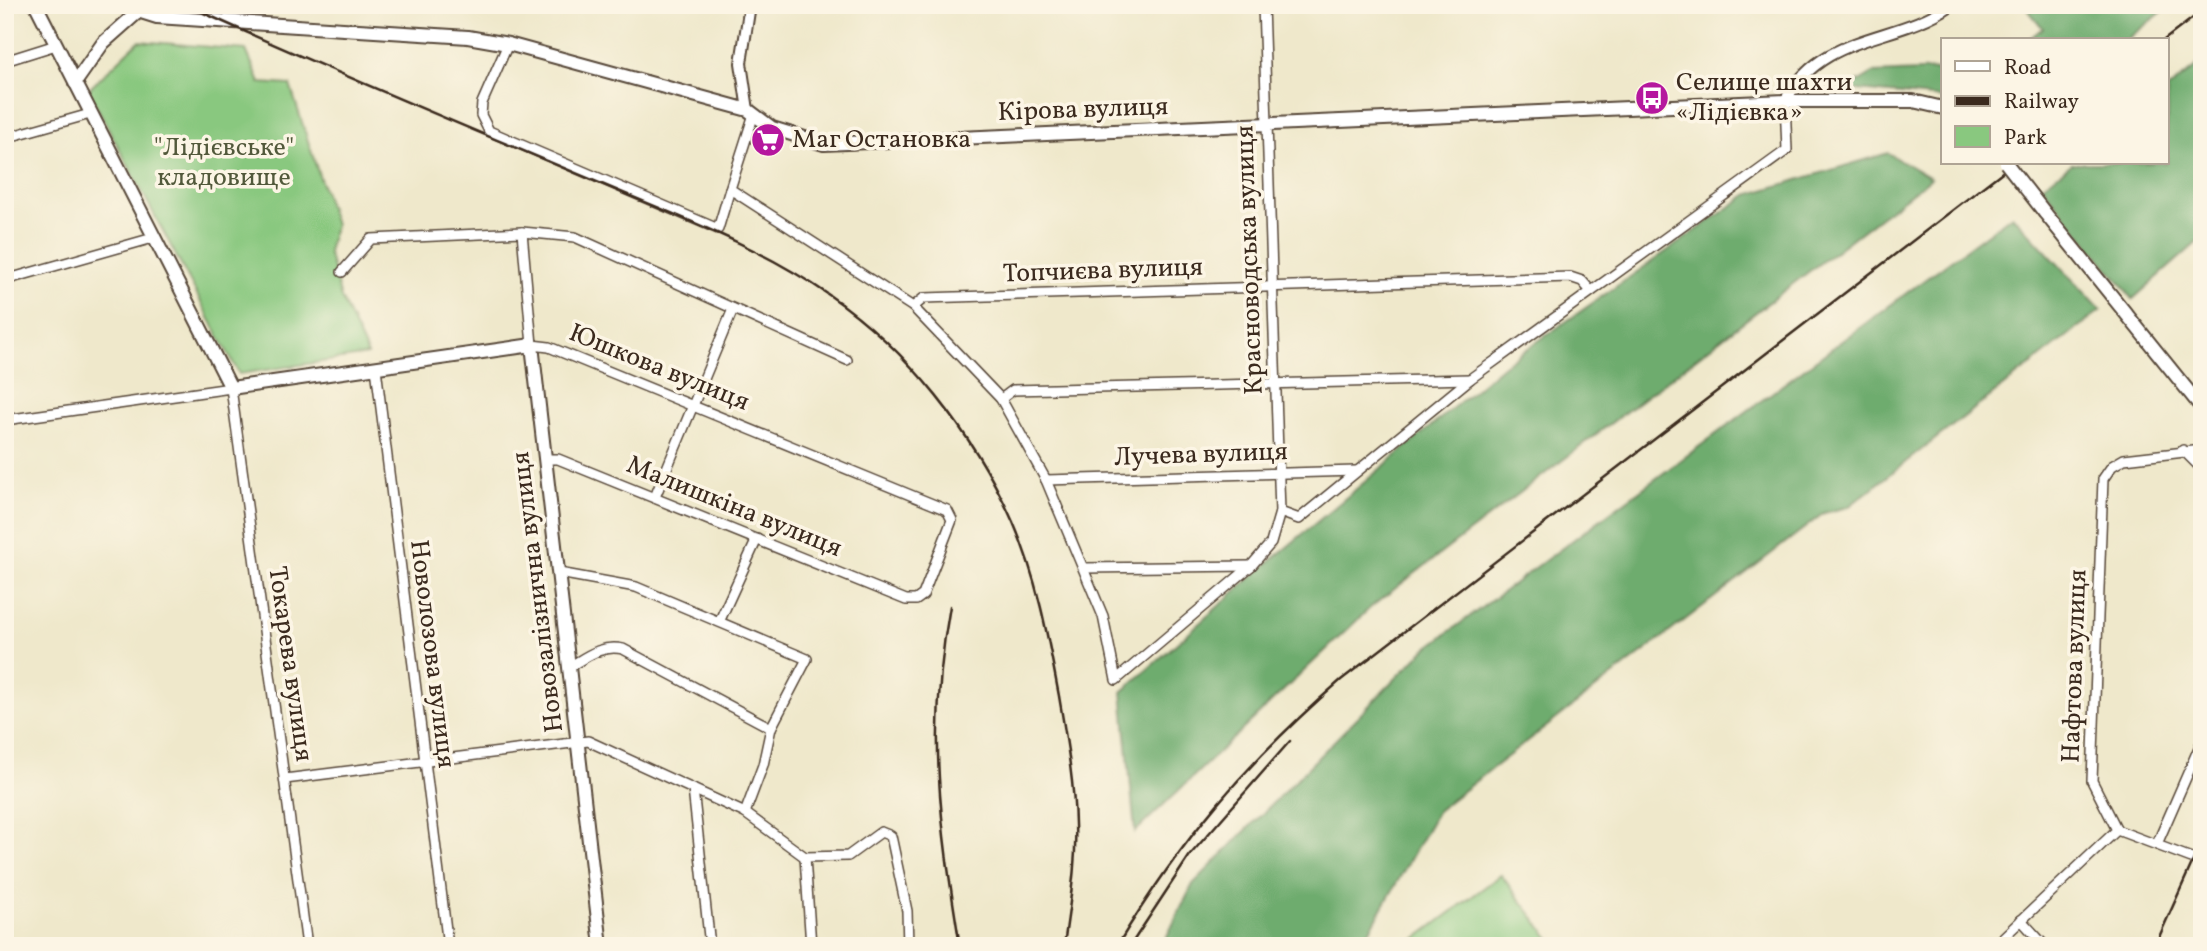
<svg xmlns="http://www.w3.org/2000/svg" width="2207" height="951" font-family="Vollkorn,serif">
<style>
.green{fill:#89c87f;stroke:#62794e;stroke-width:2}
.forest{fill:#6eac6e;stroke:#546b46;stroke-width:2}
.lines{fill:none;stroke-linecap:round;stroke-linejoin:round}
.minor-casing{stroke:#564638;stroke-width:12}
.tertiary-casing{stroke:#564638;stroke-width:14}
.secondary-casing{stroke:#564638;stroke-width:16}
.minor{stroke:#fff;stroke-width:9}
.tertiary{stroke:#fff;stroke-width:10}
.secondary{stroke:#fff;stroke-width:12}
.rail{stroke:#3b2a1e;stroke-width:2.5}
.secondary-bridge-casing{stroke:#564638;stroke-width:16;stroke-linecap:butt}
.secondary-bridge{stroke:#fff;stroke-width:12}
.labels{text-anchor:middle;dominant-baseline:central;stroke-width:7;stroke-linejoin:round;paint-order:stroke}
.poi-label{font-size:26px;fill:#3b2a1e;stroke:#fcf5e5;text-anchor:start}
.street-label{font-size:26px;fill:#3b2a1e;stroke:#fcf5e5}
.park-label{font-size:26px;fill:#52593b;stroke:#fcf5e5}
</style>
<rect width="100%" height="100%" fill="#fcf5e5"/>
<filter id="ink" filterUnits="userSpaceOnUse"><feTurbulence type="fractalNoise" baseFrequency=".0143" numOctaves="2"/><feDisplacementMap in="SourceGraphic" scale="14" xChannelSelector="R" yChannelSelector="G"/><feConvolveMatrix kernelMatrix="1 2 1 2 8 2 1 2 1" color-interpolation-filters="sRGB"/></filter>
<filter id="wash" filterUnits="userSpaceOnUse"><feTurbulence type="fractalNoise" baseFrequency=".00686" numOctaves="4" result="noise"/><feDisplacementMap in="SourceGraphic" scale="28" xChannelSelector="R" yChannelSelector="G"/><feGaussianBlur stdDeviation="1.57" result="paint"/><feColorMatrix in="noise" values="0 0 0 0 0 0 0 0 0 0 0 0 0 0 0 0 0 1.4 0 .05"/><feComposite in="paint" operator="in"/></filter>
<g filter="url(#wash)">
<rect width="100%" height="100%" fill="#efe8cb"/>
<g class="green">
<path d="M139,41L246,50L260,83L290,85L335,225L328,252L341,298L368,355L239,374L88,90Z"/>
<path d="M1501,875L1556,946H1406Z"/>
</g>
<g class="forest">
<path d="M2024,5H2171L2126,40H2027L2043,28Z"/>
<path d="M2202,62V238L2133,299L2042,186L2073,163H2167V90Z"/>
<path d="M1943,70V98L1846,89L1873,73Z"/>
<path d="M1888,153L1931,178L1371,607L1135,832L1122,692L1249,579L1504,365L1747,195Z"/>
<path d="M2012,215L2101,310L1848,507L1824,513L1438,810L1361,946H1162L1193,884L1423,651Z"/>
</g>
</g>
<g filter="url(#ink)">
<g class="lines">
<g class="minor-casing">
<g id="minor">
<path d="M1263,5L1280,512"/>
<path d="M508,44L482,103L481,115L489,131L718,229L730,189"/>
<path d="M5,61L56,45"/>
<path d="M754,114L730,189L913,307L924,298L1570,277L1582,281L1590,290"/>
<path d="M5,138L90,114"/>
<path d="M522,232L532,345L549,347L947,510L952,520L923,595L916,600H906L558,459H546"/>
<path d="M342,272L371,239L522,232L575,237L847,360"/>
<path d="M5,280L153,238"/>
<path d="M913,307L1001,399L1046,480L1103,616L1116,680L1251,566L1271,543L1280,512L1299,519L1470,379L1787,150L1785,101"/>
<path d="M376,368L448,946"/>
<path d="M1001,399L1013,390L1470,379"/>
<path d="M5,420L231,388L307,946"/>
<path d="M2183,450L2202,469"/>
<path d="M1046,480L1356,471"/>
<path d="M655,497L733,309"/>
<path d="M1084,568L1251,566"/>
<path d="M559,573L636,587L807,659L771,728L763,765L745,813"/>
<path d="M720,620L757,539"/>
<path d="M569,667C586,657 602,644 623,649L771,728"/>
<path d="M285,779L588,741L745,813L805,857L848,856L881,832L891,836L907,911L908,946"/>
<path d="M693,789L710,946"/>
<path d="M2117,830L2202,862"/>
<path d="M2157,844L2202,741"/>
<path d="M805,857L811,946"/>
<path d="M2021,920L2045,946"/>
<path d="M1994,946L2117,830L2092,781L2103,479L2112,466L2124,459L2202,450"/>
</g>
</g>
<g class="tertiary-casing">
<g id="tertiary">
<path d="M1785,101C1824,31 1894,44 1951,5"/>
<path d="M748,110L741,63L750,5"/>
</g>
</g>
<g class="secondary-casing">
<g id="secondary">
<path d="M36,5L231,388L532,345L601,946"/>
<path d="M119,5L157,17L468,37L508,44L748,110L772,128L824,144L1785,101H1913L1943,108"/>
<path d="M75,83L103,43L138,12"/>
<path d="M2045,213L2202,408"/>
</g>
</g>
<use href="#minor" class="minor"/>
<use href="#tertiary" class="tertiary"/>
<use href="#secondary" class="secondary"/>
<g class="rail">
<path d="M186,5C319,66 455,122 590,179C671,214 757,244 829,295C909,350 974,434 1013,522C1037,577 1048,637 1059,696C1066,738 1074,781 1075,824C1077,865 1069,906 1064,946"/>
<path d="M2164,40L2202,11"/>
<path d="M950,606C927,729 940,824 960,946"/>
<path d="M1117,946C1183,837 1245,764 1341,680L2014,163"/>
<path d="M1130,946L1190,855L1290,741"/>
<path d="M2155,946L2202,841"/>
</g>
<g class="secondary-bridge-casing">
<path id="secondary-bridge" d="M2006,163L2045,213"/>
</g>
<use href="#secondary-bridge" class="secondary-bridge"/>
</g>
</g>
<defs>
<g id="bus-disc" transform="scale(1.75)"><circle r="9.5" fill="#b5179e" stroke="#fcf5e5"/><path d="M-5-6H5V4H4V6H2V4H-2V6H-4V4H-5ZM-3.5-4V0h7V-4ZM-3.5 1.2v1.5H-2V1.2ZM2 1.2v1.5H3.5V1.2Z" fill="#fff"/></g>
<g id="supermarket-disc" transform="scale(1.75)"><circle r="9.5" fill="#b5179e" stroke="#fcf5e5"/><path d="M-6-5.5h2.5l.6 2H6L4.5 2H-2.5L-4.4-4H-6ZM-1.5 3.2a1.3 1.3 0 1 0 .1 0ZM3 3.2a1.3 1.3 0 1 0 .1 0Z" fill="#fff"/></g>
</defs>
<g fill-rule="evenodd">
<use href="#bus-disc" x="1652" y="98"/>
<use href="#supermarket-disc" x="768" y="140"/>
</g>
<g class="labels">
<g class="poi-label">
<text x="1676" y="83">Селище шахти<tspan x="1676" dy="30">«Лідієвка»</tspan></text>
<text x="792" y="140">Маг Остановка</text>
</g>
<g class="street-label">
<text transform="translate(1083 110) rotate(-2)">Кірова вулиця</text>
<text transform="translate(1250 260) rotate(-92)">Красноводська вулиця</text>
<text transform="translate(1103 271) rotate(-2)">Топчиєва вулиця</text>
<text transform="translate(659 368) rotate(22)">Юшкова вулиця</text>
<text transform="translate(1201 455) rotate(-2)">Лучева вулиця</text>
<text transform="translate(734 507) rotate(22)">Малишкіна вулиця</text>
<text transform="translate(538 592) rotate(-97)">Новозалізнична вулиця</text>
<text transform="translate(432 654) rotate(83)">Новолозова вулиця</text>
<text transform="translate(290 664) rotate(82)">Токарева вулиця</text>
<text transform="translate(2075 666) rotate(-88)">Нафтова вулиця</text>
</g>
<g class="park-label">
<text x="224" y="148">"Лідієвське"<tspan x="224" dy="30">кладовище</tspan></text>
</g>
</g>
<rect width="2207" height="951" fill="none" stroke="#fcf5e5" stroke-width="28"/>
<rect x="1941" y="38" width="228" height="126" fill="#fcf5e5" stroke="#afa495" stroke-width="2"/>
<rect x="1955" y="61" width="35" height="10" fill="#ffffff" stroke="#afa495" stroke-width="2"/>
<text x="2004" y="74" font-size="21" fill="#3b2a1e">Road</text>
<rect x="1955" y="96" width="35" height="10" fill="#3b2a1e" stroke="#afa495" stroke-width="2"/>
<text x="2004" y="108" font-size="21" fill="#3b2a1e">Railway</text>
<rect x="1955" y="126" width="35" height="21" fill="#89c87f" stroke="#afa495" stroke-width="2"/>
<text x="2004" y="144" font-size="21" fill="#3b2a1e">Park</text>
</svg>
